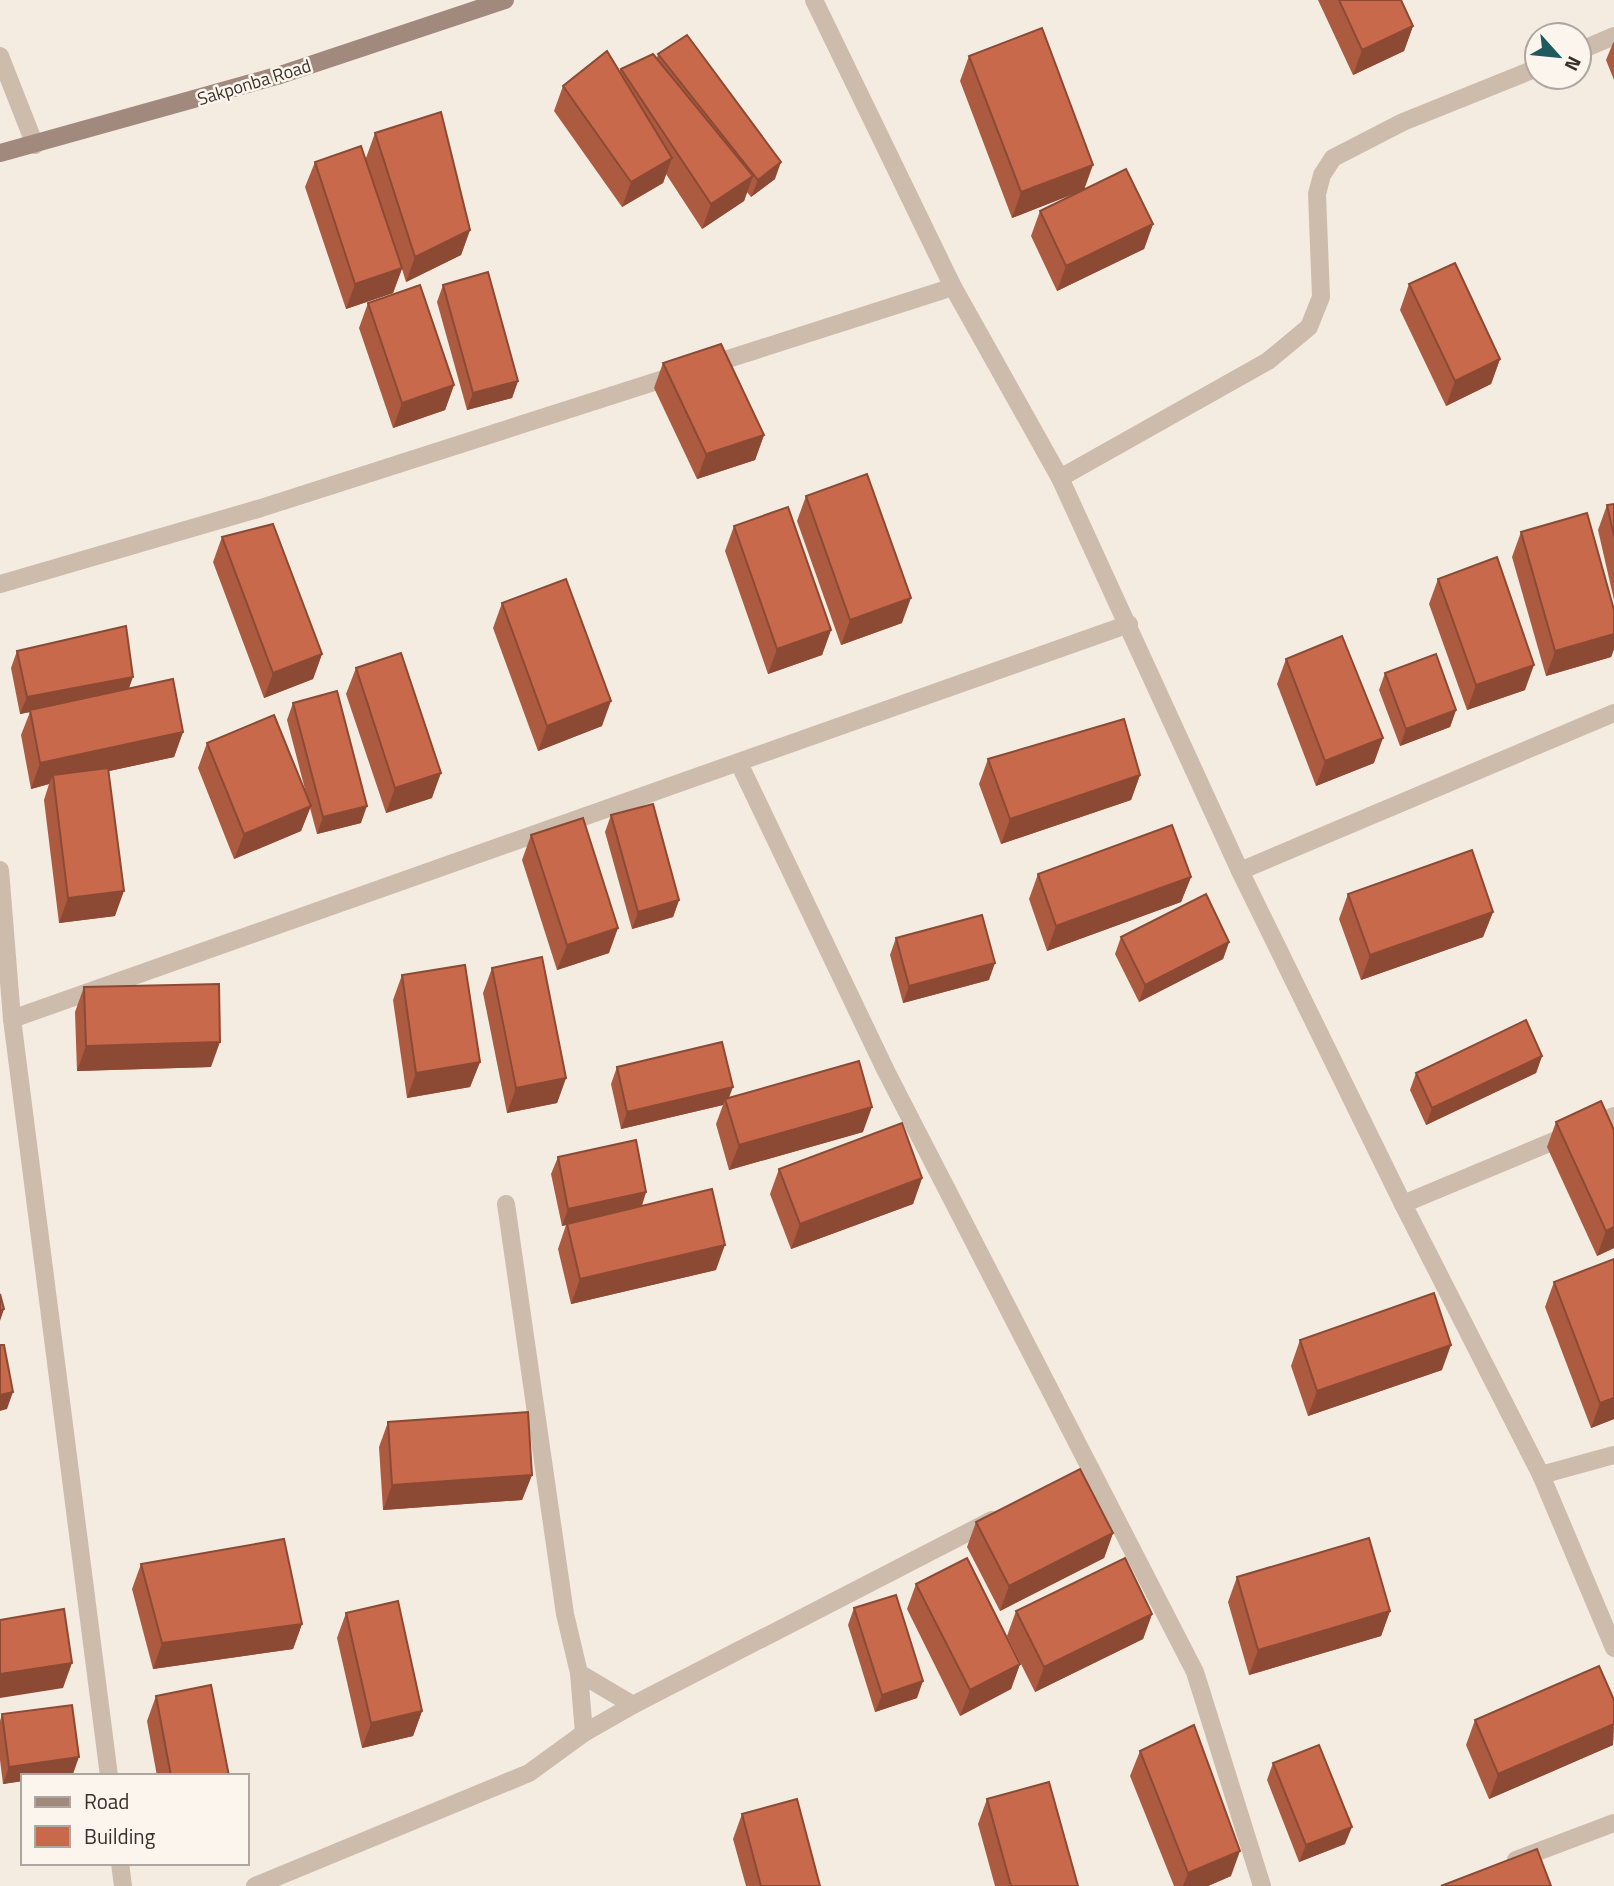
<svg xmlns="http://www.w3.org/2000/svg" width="1614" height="1886" font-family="'Titillium Web',sans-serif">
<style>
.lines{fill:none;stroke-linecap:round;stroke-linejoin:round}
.minor{stroke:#cdbbac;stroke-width:18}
.secondary{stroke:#a18a7d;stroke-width:18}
.wall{fill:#ac5a40}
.shaded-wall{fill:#8c4a34}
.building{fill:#c8694b;stroke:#8c4a34;stroke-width:2}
.labels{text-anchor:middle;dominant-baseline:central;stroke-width:5;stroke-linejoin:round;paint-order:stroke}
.street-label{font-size:18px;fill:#3b302b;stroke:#fbf5ee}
</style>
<rect width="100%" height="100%" fill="#f4ebe1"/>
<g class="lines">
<g class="minor">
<path d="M814,0L953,287L1060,478L1240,871L1403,1204L1541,1475L1614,1648"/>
<path d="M1579,51L1614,36"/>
<path d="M0,56L35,145"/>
<path d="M706,366L953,287"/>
<path d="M1060,478L1268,361L1309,327L1321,297L1317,194L1322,175L1333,158L1403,122L1537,68"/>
<path d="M0,584L261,508L679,374"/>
<path d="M739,763L886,1071L1195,1672L1262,1886"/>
<path d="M0,870L12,1019L109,1776"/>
<path d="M1240,871L1614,713"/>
<path d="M12,1019L1129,624"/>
<path d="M506,1204L565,1614L579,1673L584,1733"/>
<path d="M1403,1204L1614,1116"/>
<path d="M1541,1475L1614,1455"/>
<path d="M579,1673L633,1705"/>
<path d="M1516,1860L1614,1823"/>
<path d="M120,1863L123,1886"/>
<path d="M255,1886L529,1773L584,1733L633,1705L992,1520"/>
</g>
<path class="secondary" d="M0,153L280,75L505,0"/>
</g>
<g class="wall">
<path d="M1318,0H1401L1413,26L1404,51L1353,75Z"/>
<path d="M1614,42V80L1606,60L1613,43Z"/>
<path d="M658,54L775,179L751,197L747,192L744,201L702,229L666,174L663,183L622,207L554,111L563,86L619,72L621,69L657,58Z"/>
<path d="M969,56L1085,189L1153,224L1144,249L1057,291L1031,236L1040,211L1075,193L1012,218L960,81Z"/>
<path d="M375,133L470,230L461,255L406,282L402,269L393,293L346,309L305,187L315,162L366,158Z"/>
<path d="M1409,284L1500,359L1491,384L1446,406L1400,310Z"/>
<path d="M443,285L518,381L512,398L467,410L437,302Z"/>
<path d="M368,303L454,385L445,410L393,428L359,328Z"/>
<path d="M663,363L764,435L755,460L697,479L654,388Z"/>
<path d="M806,496L902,623L841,645L797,521Z"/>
<path d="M1614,504V600L1598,530L1607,505Z"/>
<path d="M734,526L831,630L822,655L768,674L725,551Z"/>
<path d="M1521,532L1614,610V649L1611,657L1546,676L1512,557Z"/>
<path d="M222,537L322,654L313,679L264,698L213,562Z"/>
<path d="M1438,579L1525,690L1467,710L1429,604Z"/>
<path d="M502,603L602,726L538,751L493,628Z"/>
<path d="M17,651L129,689L183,732L174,757L109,771L115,916L59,923L44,800L49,784L31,789L21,735L30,712L20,714L11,668Z"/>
<path d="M1286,659L1374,763L1316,786L1277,684Z"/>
<path d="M356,668L432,798L386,813L346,694Z"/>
<path d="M1385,673L1456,710L1450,727L1400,746L1379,690Z"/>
<path d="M293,703L361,823L317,834L310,808L301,831L234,859L198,768L207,743L307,797L287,720Z"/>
<path d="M988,759L1140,775L1131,800L1001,844L979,784Z"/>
<path d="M611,815L679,900L673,917L632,929L605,832Z"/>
<path d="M531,835L609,953L557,970L522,860Z"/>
<path d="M1038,874L1191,877L1181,902L1047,951L1029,899Z"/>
<path d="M1348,894L1493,912L1483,937L1361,980L1339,919Z"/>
<path d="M1121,937L1229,942L1223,959L1139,1002L1115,954Z"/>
<path d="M896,938L989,980L903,1003L890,955Z"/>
<path d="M492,968L566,1078L557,1103L507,1113L483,993Z"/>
<path d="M402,975L480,1062L470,1087L407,1098L393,1000Z"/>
<path d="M84,987L211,1067L77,1071L75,1012Z"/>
<path d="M1542,1056L1536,1073L1426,1125L1410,1090L1416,1073Z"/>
<path d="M617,1067L729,1098L863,1132L729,1170L716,1124L723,1105L621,1129L611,1084Z"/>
<path d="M1556,1122L1614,1248L1597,1256L1547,1147Z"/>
<path d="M558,1157L646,1192L642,1206L716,1270L571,1304L558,1249L566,1225L562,1226L551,1174Z"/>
<path d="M779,1169L922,1178L913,1204L791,1249L770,1194Z"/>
<path d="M1554,1282L1614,1419L1591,1428L1545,1307Z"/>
<path d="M1300,1340L1442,1370L1308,1416L1291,1366Z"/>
<path d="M388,1422L532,1475L522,1500L383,1510L379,1447Z"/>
<path d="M976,1522L1113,1533L1104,1558L1000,1611L967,1547Z"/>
<path d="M141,1564L302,1624L293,1649L153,1669L132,1589Z"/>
<path d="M1237,1577L1390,1611L1381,1636L1249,1675L1228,1602Z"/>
<path d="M916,1584L1020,1664L1011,1689L960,1716L907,1609Z"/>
<path d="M854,1608L917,1698L875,1712L848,1625Z"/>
<path d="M1016,1611L1152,1614L1143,1639L1035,1692L1007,1636Z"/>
<path d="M346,1613L422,1711L413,1736L362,1748L337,1638Z"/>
<path d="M156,1696L229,1776H157L147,1721Z"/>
<path d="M1614,1700L1613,1745L1489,1799L1466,1745L1475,1720Z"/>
<path d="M2,1714L73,1774L23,1776V1781L3,1784L0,1760V1721Z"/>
<path d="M1140,1751L1231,1876L1208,1886H1174L1130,1776Z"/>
<path d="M1273,1763L1345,1844L1299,1862L1267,1780Z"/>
<path d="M987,1799L1078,1886H995L978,1824Z"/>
<path d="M742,1814L820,1886H746L733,1839Z"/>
</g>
<g class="shaded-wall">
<path d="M1413,26L1404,51L1353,75L1362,50Z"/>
<path d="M672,158L663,183L622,207L631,182Z"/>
<path d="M781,162L775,179L751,197L758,180Z"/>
<path d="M1093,165L1084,190L1012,218L1021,192Z"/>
<path d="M753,176L744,201L702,229L711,204Z"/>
<path d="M1153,224L1144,249L1057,291L1066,266Z"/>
<path d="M470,230L461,255L406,282L415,257Z"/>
<path d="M402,268L393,293L346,309L355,284Z"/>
<path d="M1500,359L1491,384L1446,406L1455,381Z"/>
<path d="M518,381L512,398L467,410L473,393Z"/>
<path d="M454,385L445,410L393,428L402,403Z"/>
<path d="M764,435L755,460L697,479L706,454Z"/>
<path d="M911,598L902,623L841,645L850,620Z"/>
<path d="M831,630L822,655L768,674L777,649Z"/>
<path d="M1614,634V649L1611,657L1546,676L1555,651Z"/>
<path d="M322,654L313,679L264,698L273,673Z"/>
<path d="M1534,665L1525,690L1467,710L1476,685Z"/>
<path d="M133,677L127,694L30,710V712L20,714L27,697Z"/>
<path d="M611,701L602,726L538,751L547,726Z"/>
<path d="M1456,710L1450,727L1400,746L1406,729Z"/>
<path d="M183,732L174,757L54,783L53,775L49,784L31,789L40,763Z"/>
<path d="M1383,738L1374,763L1316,786L1325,761Z"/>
<path d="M441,773L432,798L386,813L395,788Z"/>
<path d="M1140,775L1131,800L1001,844L1010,819Z"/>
<path d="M311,806L301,831L234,859L244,834Z"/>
<path d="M367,806L361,823L317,834L323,817Z"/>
<path d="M1191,877L1181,902L1047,951L1056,926Z"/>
<path d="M124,891L115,916L59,923L68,898Z"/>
<path d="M679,900L673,917L632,929L638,912Z"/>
<path d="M1493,912L1483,937L1361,980L1370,955Z"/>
<path d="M618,928L609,953L557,970L567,945Z"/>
<path d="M1229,942L1223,959L1139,1002L1145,985Z"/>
<path d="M995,963L989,980L903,1003L909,986Z"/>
<path d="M220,1042L211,1067L77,1071L86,1046Z"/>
<path d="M1542,1056L1536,1073L1426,1125L1432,1108Z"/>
<path d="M480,1062L470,1087L407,1098L416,1073Z"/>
<path d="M566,1078L557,1103L507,1113L516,1088Z"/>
<path d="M733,1087L727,1103L725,1099L723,1105L621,1129L627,1112Z"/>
<path d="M872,1107L863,1132L729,1170L739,1145Z"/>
<path d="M922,1178L913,1204L791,1249L800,1224Z"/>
<path d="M646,1192L640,1209L562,1226L568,1209Z"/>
<path d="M1614,1227V1248L1597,1256L1606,1231Z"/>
<path d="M725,1245L716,1270L571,1304L580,1279Z"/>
<path d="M4,1309L0,1321V1311Z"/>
<path d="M1451,1345L1442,1370L1308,1416L1317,1391Z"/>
<path d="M13,1392L7,1409L0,1411V1395Z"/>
<path d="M1614,1398V1419L1591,1428L1600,1403Z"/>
<path d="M532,1475L522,1500L383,1510L392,1485Z"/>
<path d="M1113,1533L1104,1558L1000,1611L1009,1586Z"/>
<path d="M1390,1611L1381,1636L1249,1675L1258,1650Z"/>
<path d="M1152,1614L1143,1639L1035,1692L1044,1667Z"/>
<path d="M302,1624L293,1649L153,1669L162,1643Z"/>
<path d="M72,1663L63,1688L0,1698V1674Z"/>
<path d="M1020,1664L1011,1689L960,1716L970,1690Z"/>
<path d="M923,1681L917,1698L875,1712L882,1695Z"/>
<path d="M422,1711L413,1736L362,1748L371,1723Z"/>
<path d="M1614,1724L1613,1745L1489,1799L1498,1774Z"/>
<path d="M79,1757L73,1774L60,1776H23V1781L3,1784L9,1767Z"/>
<path d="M1352,1827L1345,1844L1299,1862L1306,1845Z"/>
<path d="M1240,1851L1231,1876L1208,1886H1183L1188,1873Z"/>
</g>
<g class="building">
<path d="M1339,0H1401L1413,26L1362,50Z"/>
<path d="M1042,28L1093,165L1021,192L969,56Z"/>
<path d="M687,35L781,162L758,180L658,54Z"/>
<path d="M607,51L672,158L631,182L563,86Z"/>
<path d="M653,54L753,176L711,204L621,69Z"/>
<path d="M441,112L470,230L415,257L375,133Z"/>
<path d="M361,146L402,268L355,284L315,162Z"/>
<path d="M1126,169L1153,224L1066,266L1040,211Z"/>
<path d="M1455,263L1500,359L1455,381L1409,284Z"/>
<path d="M488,272L518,381L473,393L443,285Z"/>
<path d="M420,285L454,385L402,403L368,303Z"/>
<path d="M721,344L764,435L706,454L663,363Z"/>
<path d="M867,474L911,598L850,620L806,496Z"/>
<path d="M1614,504V536L1607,505Z"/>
<path d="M788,507L831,630L777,649L734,526Z"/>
<path d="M1587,513L1614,610V634L1555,651L1521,532Z"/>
<path d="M273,524L322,654L273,673L222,537Z"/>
<path d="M1497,557L1534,665L1476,685L1438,579Z"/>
<path d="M566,579L611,701L547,726L502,603Z"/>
<path d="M126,626L133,677L27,697L17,651Z"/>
<path d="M1342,636L1383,738L1325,761L1286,659Z"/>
<path d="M401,653L441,773L395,788L356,668Z"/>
<path d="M1436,654L1456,710L1406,729L1385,673Z"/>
<path d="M173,679L183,732L40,763L30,710Z"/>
<path d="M337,691L367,806L323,817L293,703Z"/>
<path d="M274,715L311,806L244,834L207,743Z"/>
<path d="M1124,719L1140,775L1010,819L988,759Z"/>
<path d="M108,768L124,891L68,898L53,775Z"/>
<path d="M653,804L679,900L638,912L611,815Z"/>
<path d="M583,818L618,928L567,945L531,835Z"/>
<path d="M1172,825L1191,877L1056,926L1038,874Z"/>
<path d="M1472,850L1493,912L1370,955L1348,894Z"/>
<path d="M1206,894L1229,942L1145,985L1121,937Z"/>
<path d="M982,915L995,963L909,986L896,938Z"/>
<path d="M542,957L566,1078L516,1088L492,968Z"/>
<path d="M465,965L480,1062L416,1073L402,975Z"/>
<path d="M219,984L220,1042L86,1046L84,987Z"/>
<path d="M1526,1020L1542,1056L1432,1108L1416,1073Z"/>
<path d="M722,1042L733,1087L627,1112L617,1067Z"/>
<path d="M859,1061L872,1107L739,1145L725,1099Z"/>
<path d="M1601,1101L1614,1130V1227L1606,1231L1556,1122Z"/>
<path d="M902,1123L922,1178L800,1224L779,1169Z"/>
<path d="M636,1140L646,1192L568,1209L558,1157Z"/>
<path d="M712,1189L725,1245L580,1279L567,1224Z"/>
<path d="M1614,1259V1398L1600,1403L1554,1282Z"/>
<path d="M1434,1293L1451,1345L1317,1391L1300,1340Z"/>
<path d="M0,1294L4,1309L0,1311Z"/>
<path d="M0,1345H4L13,1392L0,1395Z"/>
<path d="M528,1412L532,1475L392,1485L388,1422Z"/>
<path d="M1080,1469L1113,1533L1009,1586L976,1522Z"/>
<path d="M1369,1538L1390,1611L1258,1650L1237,1577Z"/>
<path d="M284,1539L302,1624L162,1643L141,1564Z"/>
<path d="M967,1558L1020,1664L970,1690L916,1584Z"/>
<path d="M1125,1558L1152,1614L1044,1667L1016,1611Z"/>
<path d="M896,1595L923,1681L882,1695L854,1608Z"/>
<path d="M398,1601L422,1711L371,1723L346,1613Z"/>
<path d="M64,1609L72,1663L0,1674V1620Z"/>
<path d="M1599,1666L1614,1700V1724L1498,1774L1475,1720Z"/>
<path d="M211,1685L229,1776H171L156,1696Z"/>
<path d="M72,1705L79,1757L9,1767L2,1714Z"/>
<path d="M1194,1725L1240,1851L1188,1873L1140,1751Z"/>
<path d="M1319,1745L1352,1827L1306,1845L1273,1763Z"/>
<path d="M1049,1782L1078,1886H1011L987,1799Z"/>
<path d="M797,1799L820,1886H761L742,1814Z"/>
<path d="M1537,1849L1551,1886H1441Z"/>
</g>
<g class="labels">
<g class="street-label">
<text transform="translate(254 82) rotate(-17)">Sakponba Road</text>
</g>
</g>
<rect x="21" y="1774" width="228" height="91" fill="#fbf5ee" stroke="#aea6a0" stroke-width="2"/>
<rect x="35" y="1797" width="35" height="10" fill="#a18a7d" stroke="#aea6a0" stroke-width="2"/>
<text x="84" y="1809" font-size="21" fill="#3b302b">Road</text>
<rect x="35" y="1826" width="35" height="21" fill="#c8694b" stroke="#aea6a0" stroke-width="2"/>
<text x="84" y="1844" font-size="21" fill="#3b302b">Building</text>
<g transform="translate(1558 56) rotate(117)"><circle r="33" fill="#fbf5ee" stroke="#aea6a0" stroke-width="2"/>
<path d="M0-5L12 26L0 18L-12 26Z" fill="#1f5a5e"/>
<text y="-10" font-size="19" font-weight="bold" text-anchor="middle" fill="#3b302b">N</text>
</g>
</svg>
